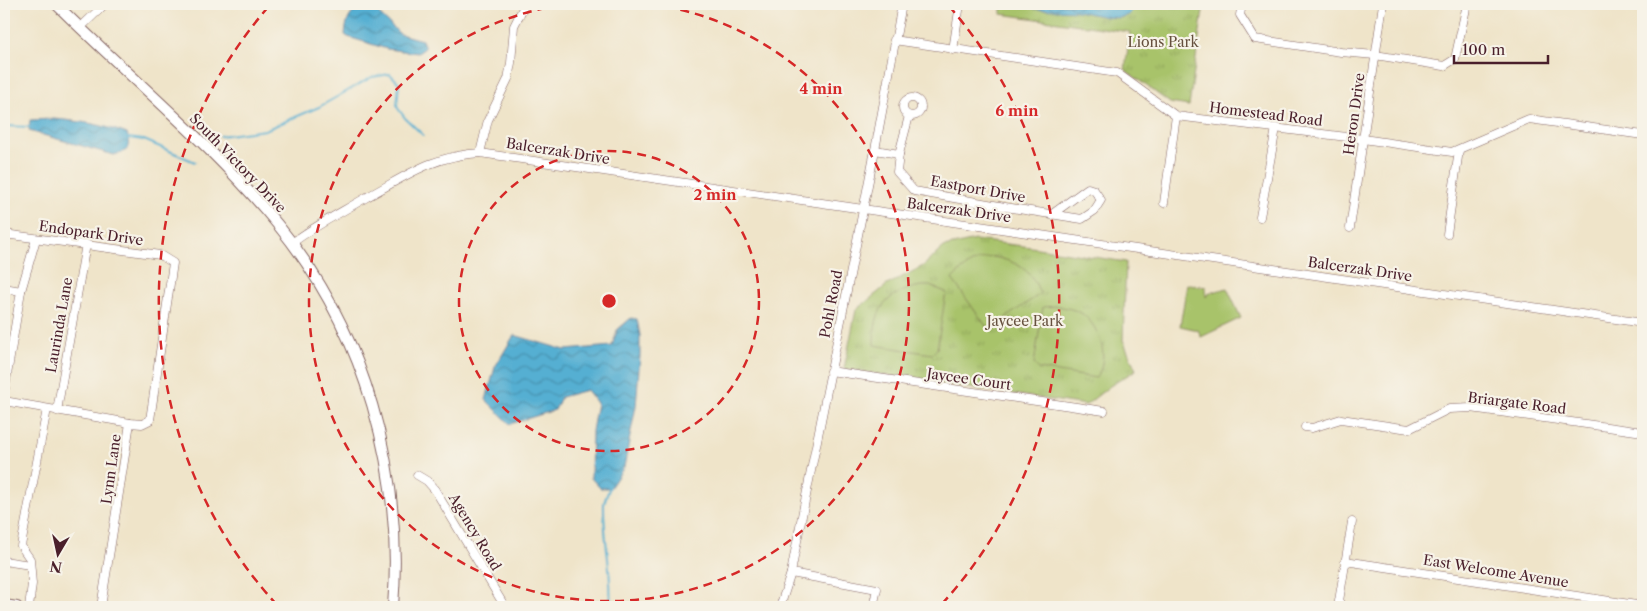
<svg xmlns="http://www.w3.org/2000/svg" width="1647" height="611" font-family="'Libre Caslon Text',serif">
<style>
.park{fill:url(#park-tufts);stroke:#79714a}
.pitch{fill:#a8c36a;stroke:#79714a}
.water{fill:url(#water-waves);stroke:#4f677e}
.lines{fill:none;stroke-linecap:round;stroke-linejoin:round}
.stream{stroke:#54afd2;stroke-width:2}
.minor-casing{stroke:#846462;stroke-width:9}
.major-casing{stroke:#846462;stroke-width:12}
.minor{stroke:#fff;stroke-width:8}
.major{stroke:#fff;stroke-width:10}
.ring{fill:none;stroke:#d62828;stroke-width:2.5;stroke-dasharray:9 6}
.labels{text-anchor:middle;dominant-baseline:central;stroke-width:4.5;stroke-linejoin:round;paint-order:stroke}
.park-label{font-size:14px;fill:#66503e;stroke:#f7f3e8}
.street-label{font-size:14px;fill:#4a1f2b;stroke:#f7f3e8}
.centre{fill:#d62828;stroke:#f7f3e8;stroke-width:2.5}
.ring-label{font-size:15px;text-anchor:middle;font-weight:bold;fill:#d62828;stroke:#f7f3e8;stroke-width:4.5;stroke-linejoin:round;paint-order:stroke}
</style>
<defs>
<pattern id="park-tufts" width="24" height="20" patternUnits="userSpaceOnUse" patternTransform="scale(1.25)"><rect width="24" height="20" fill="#a8c36a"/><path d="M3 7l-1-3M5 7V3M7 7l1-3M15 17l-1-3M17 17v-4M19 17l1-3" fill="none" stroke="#92a75c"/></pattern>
<pattern id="water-waves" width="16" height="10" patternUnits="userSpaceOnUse" patternTransform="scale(1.25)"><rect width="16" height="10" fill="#54afd2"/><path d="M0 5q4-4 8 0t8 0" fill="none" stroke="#488eab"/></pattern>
</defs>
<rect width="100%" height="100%" fill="#f7f3e8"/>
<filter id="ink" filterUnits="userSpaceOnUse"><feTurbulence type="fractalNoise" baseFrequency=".02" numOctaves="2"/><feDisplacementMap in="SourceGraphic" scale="10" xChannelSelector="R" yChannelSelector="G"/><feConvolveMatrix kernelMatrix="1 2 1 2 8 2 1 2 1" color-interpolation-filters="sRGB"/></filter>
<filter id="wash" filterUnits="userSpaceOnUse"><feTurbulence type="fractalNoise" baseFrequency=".0096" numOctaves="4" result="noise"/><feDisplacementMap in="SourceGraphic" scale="20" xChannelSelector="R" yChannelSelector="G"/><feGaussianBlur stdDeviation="1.12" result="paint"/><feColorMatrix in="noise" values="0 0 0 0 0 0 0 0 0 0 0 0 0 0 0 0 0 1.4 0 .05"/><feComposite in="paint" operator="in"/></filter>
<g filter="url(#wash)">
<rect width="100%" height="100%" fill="#efe4c9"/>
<g class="park">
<path d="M1001,4H1204L1189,106L1170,103L1125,70L1130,32L1001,14Z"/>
<path d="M975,240L1031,247L1126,262L1123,340L1136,370L1110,386L1086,405L844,369L856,310L887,285L923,266L944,247Z"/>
</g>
<g class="pitch">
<path d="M994,257C1018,262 1032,270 1040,294L992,327L986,326L952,279C965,266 976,258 994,257Z"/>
<path d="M1187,284L1206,287V297L1209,293L1227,288L1241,318L1201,337L1198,330L1180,326Z"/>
<path d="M921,286H930L946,292L937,349L932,354L874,345C874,309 885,293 921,286Z"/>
<path d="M1058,306C1066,308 1074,309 1081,313C1095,322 1106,346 1102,363C1102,368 1099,373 1096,378L1039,369L1034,364L1043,307Z"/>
</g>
<g class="water">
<path d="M1024,4H1130L1133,9L1129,15L1119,18L1106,17L1077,11L1035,9Z"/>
<path d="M363,6L375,10L400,34L422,40L425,48L418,53L387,49L348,37L345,35C346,20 350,12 363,6Z"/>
<path d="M53,119C79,121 102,124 127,134C133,148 128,151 114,155L29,131L30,120Z"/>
<path d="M631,318L637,319L640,335V356L636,406L624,467L610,488H600L591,478L592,431L597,403L587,390L561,397L555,410L510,424L486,400L495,367L514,335L565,350L612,346L617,330Z"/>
</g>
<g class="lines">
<g class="stream">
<path d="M4,126L31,127"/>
<path d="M220,136L265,130L319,107L372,77L390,74L399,83L397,107L405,118L423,135"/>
<path d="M128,138L144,140L195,162"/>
<path d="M610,485C609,492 605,498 604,504C603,539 613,573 610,607"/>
</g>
</g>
</g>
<g filter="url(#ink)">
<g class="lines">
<g class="minor-casing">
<g id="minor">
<path d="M1242,4L1240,15L1255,39L1341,52L1375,55L1444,66L1455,59L1467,4"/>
<path d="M80,28L105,4"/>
<path d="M894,40L1117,73L1176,116L1363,139L1452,152L1529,119L1643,135"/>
<path d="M953,50L960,4"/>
<circle cx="912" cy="107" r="9"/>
<path d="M875,150L899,154L897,172L914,191L1005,207L1082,219L1094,211L1101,200L1094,190L1088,188L1051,215"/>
<path d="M480,153L488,120L508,79L511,63L514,26L525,4"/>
<path d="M899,154L909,116"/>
<path d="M1164,203L1176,116"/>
<path d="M1260,217L1276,128"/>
<path d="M1350,228L1383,4"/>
<path d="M4,234L160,255L173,263L150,420L142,424L130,423L4,401"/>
<path d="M1447,234L1459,150"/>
<path d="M292,243C316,225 342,212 367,197C408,175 432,156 480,153L1643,323"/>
<path d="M4,288L21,291"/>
<path d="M830,371L1104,411"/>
<path d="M4,393L21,291L36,239"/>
<path d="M57,411L86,244"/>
<path d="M1305,427L1312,428L1341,419L1409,429L1449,409L1471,408L1643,432"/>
<path d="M417,475L427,481L435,490L505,607"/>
<path d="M4,561L30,565"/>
<path d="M1345,561L1643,606"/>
<path d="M791,573L877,589L873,607"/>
<path d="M29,607L32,584L30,559L21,546L47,409"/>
<path d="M101,607L130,423"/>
<path d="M780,607L791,573L798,536L875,150L902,4"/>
<path d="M1338,607L1352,522"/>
</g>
</g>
<g class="major-casing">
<g id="major">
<path d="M56,4C130,78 212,144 278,225C365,331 404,472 393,607"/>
<path d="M4,605L17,607"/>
</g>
</g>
<use href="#minor" class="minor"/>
<use href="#major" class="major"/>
</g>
</g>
<g class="ring">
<circle cx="609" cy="301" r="150"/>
<path d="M651 4A300 300 0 1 1 567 4"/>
<path d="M277 605A450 450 0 0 1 269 6M949 6A450 450 0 0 1 941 605"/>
</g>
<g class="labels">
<g class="park-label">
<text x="1163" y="42">Lions Park</text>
<text x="1025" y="321">Jaycee Park</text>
</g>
<g class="street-label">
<text transform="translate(1266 114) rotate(7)">Homestead Road</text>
<text transform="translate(1354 114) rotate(-82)">Heron Drive</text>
<text transform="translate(558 151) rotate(9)">Balcerzak Drive</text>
<text transform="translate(238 163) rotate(46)">South Victory Drive</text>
<text transform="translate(978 189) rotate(10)">Eastport Drive</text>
<text transform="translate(959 210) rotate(8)">Balcerzak Drive</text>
<text transform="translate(91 233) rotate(8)">Endopark Drive</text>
<text transform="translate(1360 269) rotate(8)">Balcerzak Drive</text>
<text transform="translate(831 304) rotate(-79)">Pohl Road</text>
<text transform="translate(59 325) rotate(-80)">Laurinda Lane</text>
<text transform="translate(969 379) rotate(8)">Jaycee Court</text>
<text transform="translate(1517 403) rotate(7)">Briargate Road</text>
<text transform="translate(111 469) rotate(-82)">Lynn Lane</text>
<text transform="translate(475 532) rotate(59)">Agency Road</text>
<text transform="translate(1496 571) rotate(9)">East Welcome Avenue</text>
</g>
</g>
<circle cx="609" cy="301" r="8" class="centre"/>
<g class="ring-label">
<text x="821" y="94">4 min</text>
<text x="1017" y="116">6 min</text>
<text x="715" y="200">2 min</text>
</g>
<rect width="1647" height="611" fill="none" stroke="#f7f3e8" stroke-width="20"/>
<g transform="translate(58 554) rotate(189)" stroke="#f7f3e8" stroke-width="4" paint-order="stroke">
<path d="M0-4L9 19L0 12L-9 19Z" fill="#4a1f2b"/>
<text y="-8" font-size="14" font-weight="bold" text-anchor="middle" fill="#4a1f2b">N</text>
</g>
<path d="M1454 55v8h94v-8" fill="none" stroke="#4a1f2b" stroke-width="2.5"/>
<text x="1462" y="55" font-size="15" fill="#4a1f2b" stroke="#f7f3e8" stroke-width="4" paint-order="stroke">100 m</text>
</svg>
